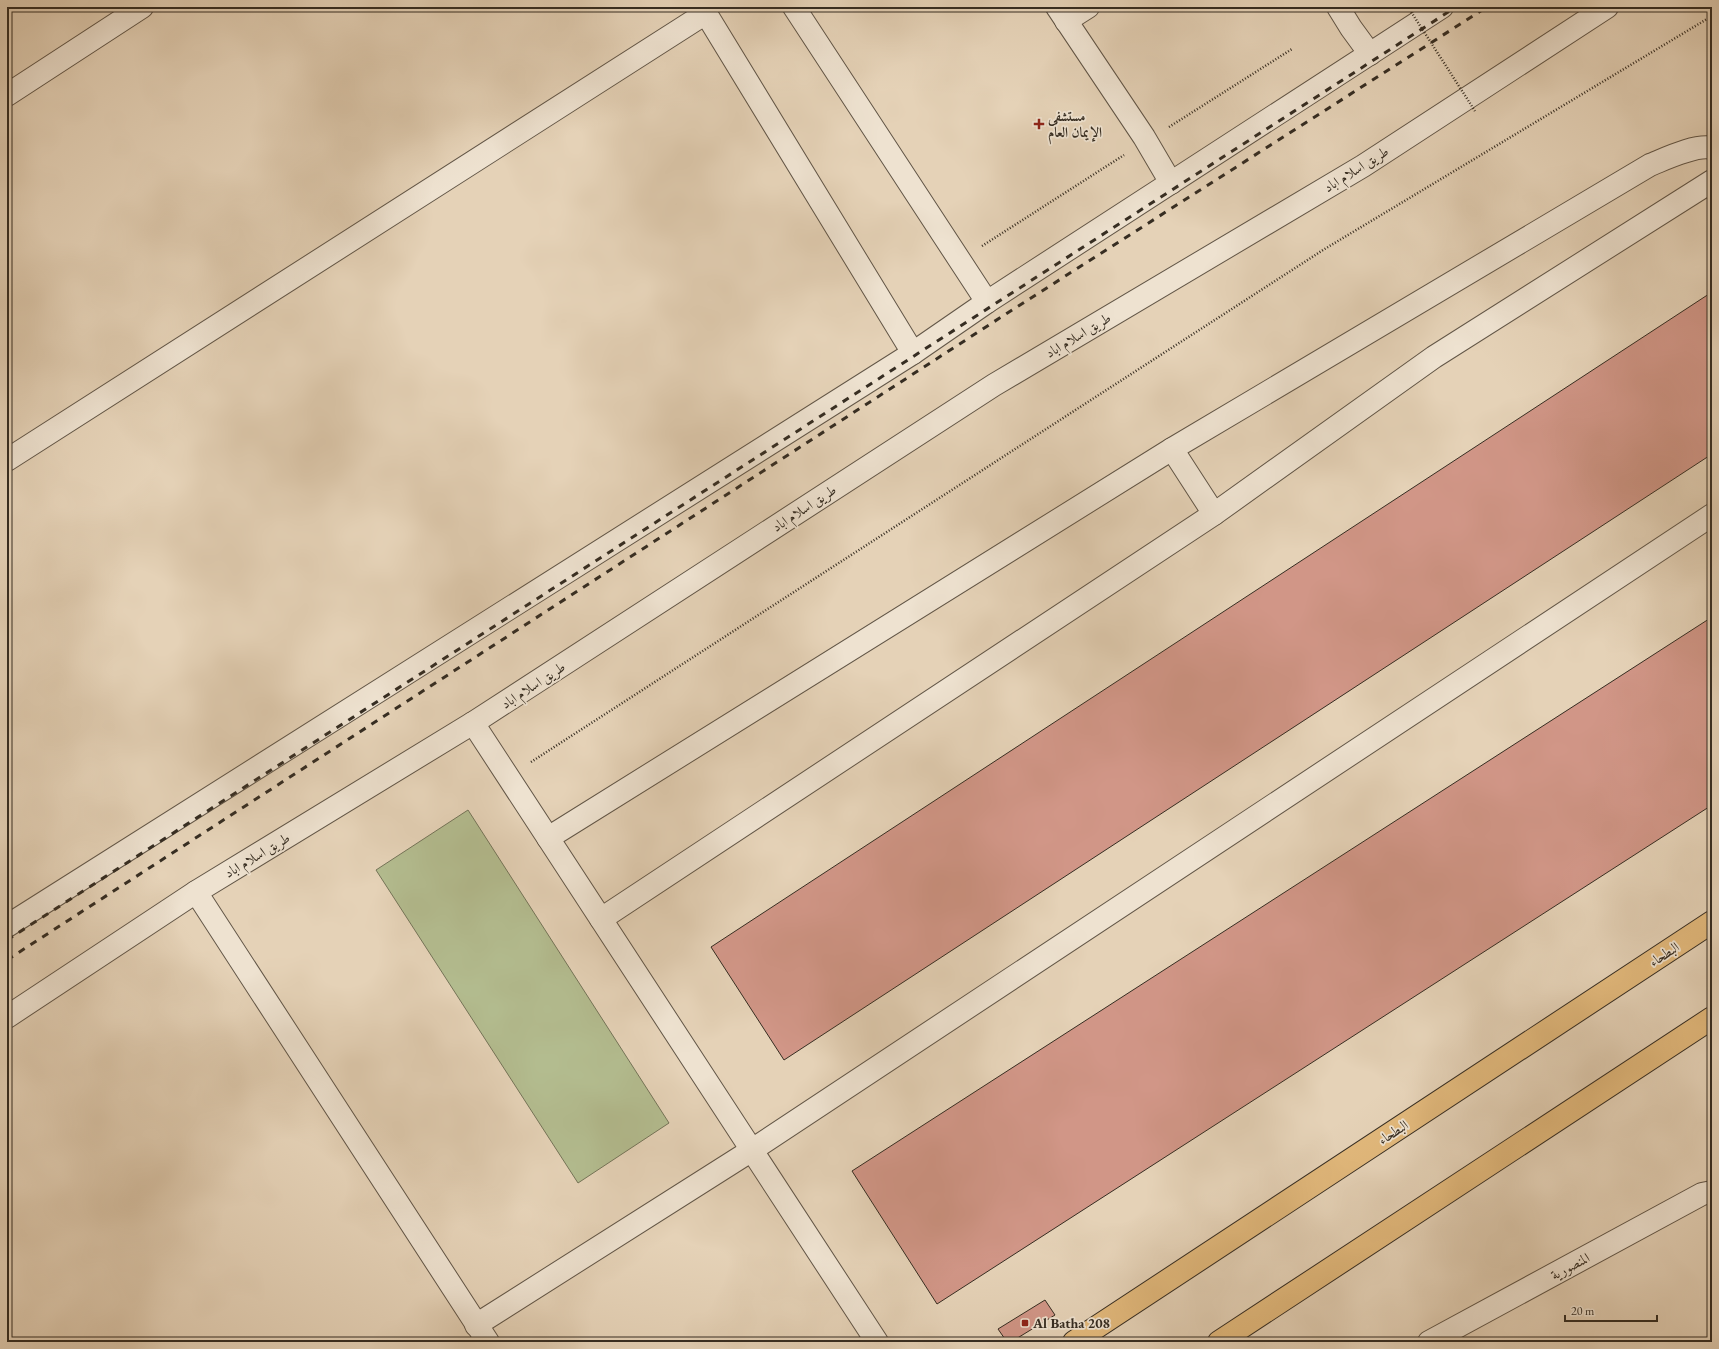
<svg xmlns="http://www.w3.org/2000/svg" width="1719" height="1349" font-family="'EB Garamond',Amiri,serif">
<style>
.green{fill:#b3bc8f;stroke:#747458}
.building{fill:#d19687;stroke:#362d22}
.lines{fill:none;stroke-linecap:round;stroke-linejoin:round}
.minor-casing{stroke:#625647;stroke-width:24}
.major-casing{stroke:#362d22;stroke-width:24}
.path{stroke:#362d22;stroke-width:2.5;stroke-dasharray:1 2;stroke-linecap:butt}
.minor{stroke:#eee2d0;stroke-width:22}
.major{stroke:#e2b97c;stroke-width:22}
.rail{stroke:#362d22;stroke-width:3;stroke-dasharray:7 7;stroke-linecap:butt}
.path-bridge{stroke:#362d22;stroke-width:2.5;stroke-dasharray:1 2;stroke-linecap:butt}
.poi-dot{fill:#8f2418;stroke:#eee2d0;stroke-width:1.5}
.labels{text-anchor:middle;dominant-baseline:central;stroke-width:3.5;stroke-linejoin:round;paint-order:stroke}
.poi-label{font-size:14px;font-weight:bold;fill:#362d22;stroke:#eee2d0;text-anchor:start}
.street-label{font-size:14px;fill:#362d22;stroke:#eee2d0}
</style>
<rect width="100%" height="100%" fill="#e5d2b7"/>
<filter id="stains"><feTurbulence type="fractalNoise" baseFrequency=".005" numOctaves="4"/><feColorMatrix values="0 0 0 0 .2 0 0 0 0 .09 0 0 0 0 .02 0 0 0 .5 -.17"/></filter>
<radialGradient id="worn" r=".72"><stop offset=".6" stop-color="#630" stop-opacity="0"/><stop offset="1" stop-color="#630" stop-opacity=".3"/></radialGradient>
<path class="green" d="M468,810L669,1123L578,1183L376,870Z"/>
<g class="building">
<path d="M1712,292V454L784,1060L711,947Z"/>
<path d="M1712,617V805L937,1304L852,1171Z"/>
<path d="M1045,1300L1055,1315L1011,1342H1007L998,1329Z"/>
</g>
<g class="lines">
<g class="minor-casing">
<g id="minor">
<path d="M702,7L913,353"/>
<path d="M794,7L987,302"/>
<path d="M1057,7L1144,137L1171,183"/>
<path d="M1338,7L1351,28L1370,54"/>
<path d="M1066,21L1088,7"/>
<path d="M7,95L142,7"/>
<path d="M1172,449L1214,514"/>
<path d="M7,460L706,13"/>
<path d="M473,723L877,1342"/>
<path d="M548,838L1172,449L1650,165C1665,159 1696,144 1712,148"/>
<path d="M196,892L488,1342"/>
<path d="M601,919L1214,514L1434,357L1712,181"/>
<path d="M7,926L913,353L987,302L1442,7"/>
<path d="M7,1017L196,892L473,723L994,385L1363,166L1607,7"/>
<path d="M476,1325L752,1150L1712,515"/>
<path d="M1429,1342L1702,1194L1712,1192"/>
</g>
</g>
<g class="major-casing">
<g id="major">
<path d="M1074,1342L1712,922"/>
<path d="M1219,1342L1712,1018"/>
</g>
</g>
<g class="path">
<path d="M1169,127L1292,49"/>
<path d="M982,246L1124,155"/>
<path d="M531,762L1323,250L1712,16"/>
</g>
<use href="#minor" class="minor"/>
<use href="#major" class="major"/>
<g class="rail">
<path d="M7,940L1456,7"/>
<path d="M7,960L1009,312L1487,7"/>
</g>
<path class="path-bridge" d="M1408,7L1475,111"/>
</g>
<g class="poi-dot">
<path d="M1037 118h4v4h4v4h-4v4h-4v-4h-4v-4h4z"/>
<rect x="1021" y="1319" width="8" height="8" rx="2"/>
</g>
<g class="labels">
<g class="poi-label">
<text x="1048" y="116">مستشفى<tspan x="1048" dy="16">الإيمان العام</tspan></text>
<text x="1033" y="1323">Al Batha 208</text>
</g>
<g class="street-label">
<text transform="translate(1356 169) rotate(-32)">طريق اسلام اباد</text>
<text transform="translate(1078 335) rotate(-31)">طريق اسلام اباد</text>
<text transform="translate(804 508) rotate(-33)">طريق اسلام اباد</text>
<text transform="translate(533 685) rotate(-33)">طريق اسلام اباد</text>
<text transform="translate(257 855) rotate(-31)">طريق اسلام اباد</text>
<text transform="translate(1664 954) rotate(-33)">البطحاء</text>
<text transform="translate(1393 1132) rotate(-33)">البطحاء</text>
<text transform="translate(1570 1266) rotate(-28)">المنصورية</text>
</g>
</g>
<rect width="1719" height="1349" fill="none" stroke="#e5d2b7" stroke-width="24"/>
<rect x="8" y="8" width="1703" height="1333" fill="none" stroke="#362d22" stroke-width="2"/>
<rect x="12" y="12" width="1695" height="1325" fill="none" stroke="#362d22"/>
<path d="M1565 1315v6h92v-6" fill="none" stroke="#362d22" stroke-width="2"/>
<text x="1571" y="1315" font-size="12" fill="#362d22" stroke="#eee2d0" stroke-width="3" paint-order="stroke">20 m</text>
<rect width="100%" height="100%" filter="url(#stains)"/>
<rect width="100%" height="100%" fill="url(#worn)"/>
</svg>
